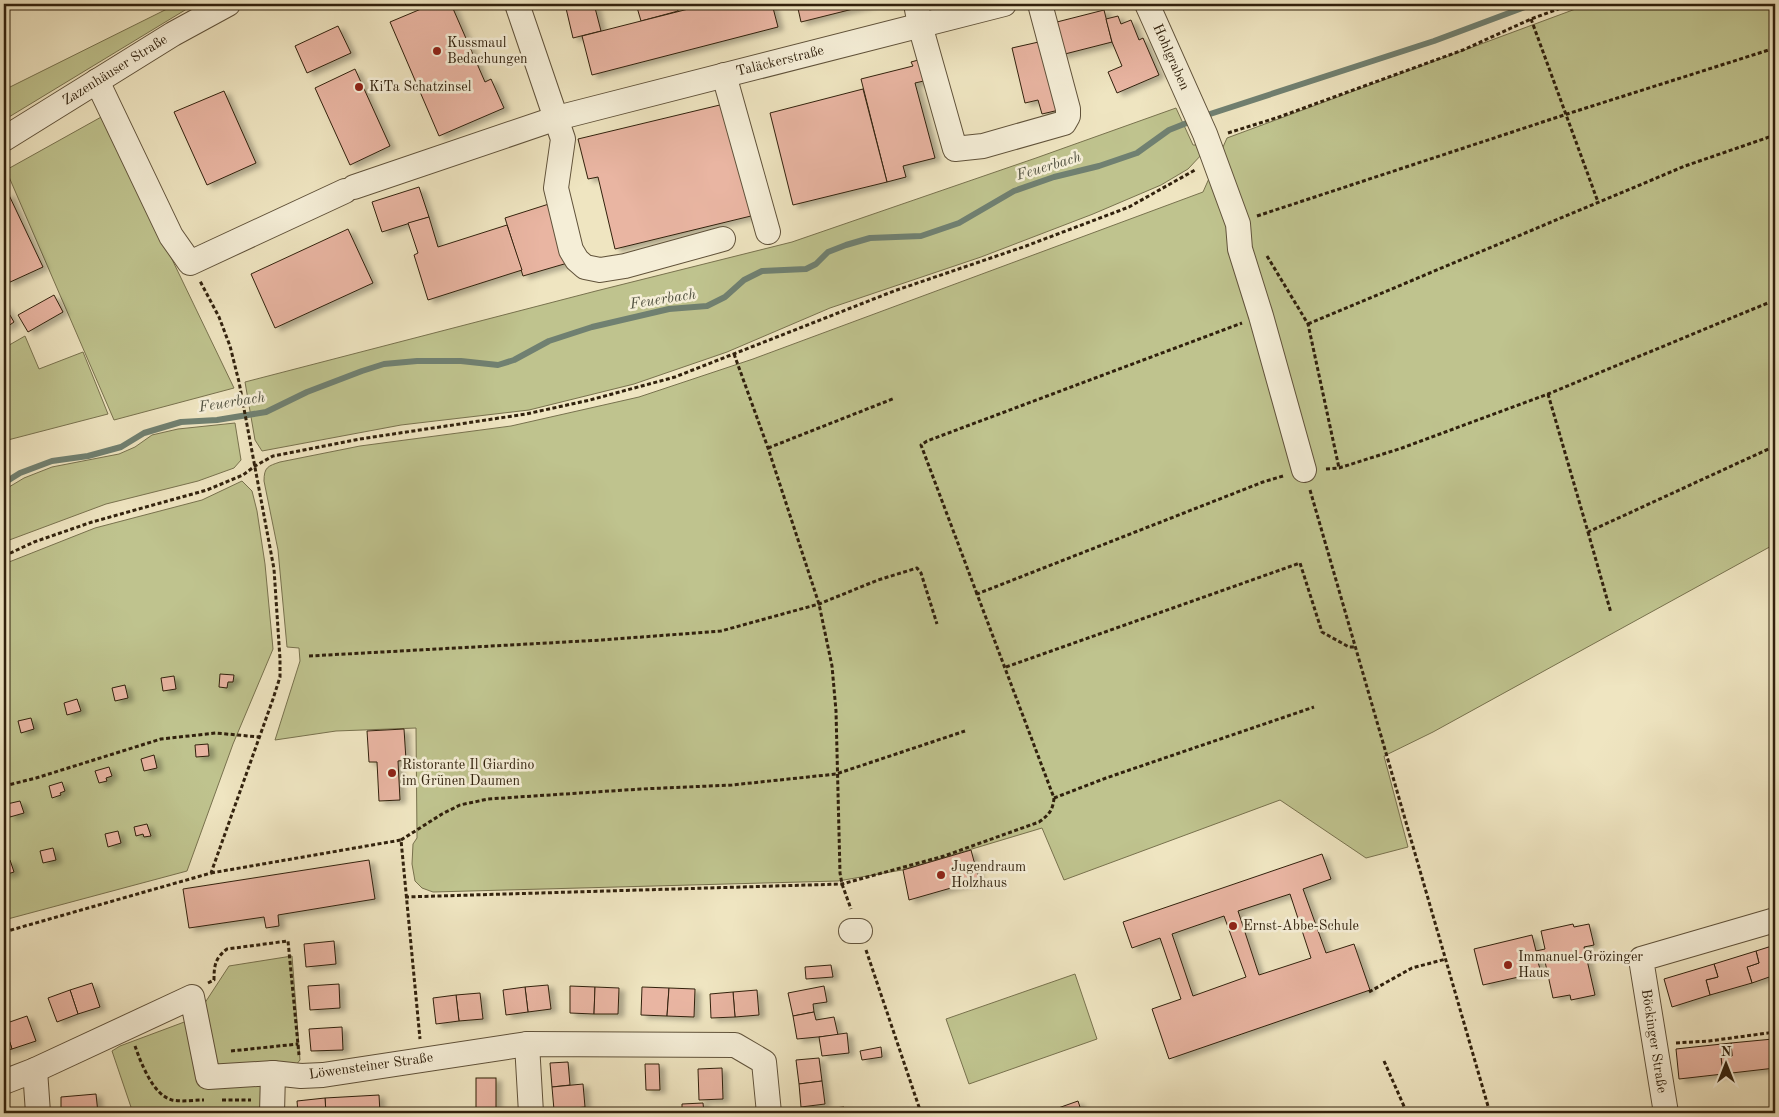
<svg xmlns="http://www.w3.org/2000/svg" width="1779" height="1117" font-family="'Old Standard TT',serif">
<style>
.green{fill:#bfc38e;stroke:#78724e}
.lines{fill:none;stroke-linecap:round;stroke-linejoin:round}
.stream{stroke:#708071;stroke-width:6}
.building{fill:#e9b5a2;stroke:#31210d;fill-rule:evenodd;filter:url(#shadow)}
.minor-casing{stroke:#60523a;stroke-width:26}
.path{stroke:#31210d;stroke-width:3;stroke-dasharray:4 2.5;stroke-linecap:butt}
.minor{stroke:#f5eed7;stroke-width:24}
.poi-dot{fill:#8f2418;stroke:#f5eed7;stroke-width:2}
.labels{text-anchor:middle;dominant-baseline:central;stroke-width:5;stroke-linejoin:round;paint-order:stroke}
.poi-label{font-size:14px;fill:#31210d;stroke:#f5eed7;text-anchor:start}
.street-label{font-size:14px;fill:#31210d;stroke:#f5eed7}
.water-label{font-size:15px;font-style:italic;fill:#50503f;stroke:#f5eed7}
</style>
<defs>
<filter id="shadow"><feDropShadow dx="5.5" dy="3" stdDeviation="2.5" flood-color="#0004"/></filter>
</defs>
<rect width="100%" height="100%" fill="#efe5c1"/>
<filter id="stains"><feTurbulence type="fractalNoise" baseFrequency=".004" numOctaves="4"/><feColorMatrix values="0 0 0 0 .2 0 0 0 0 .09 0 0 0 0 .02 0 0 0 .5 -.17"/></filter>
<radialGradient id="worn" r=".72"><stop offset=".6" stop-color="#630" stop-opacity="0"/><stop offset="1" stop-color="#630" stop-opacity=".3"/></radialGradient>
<g class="green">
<path d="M177,4H195L4,120V90Z"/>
<path d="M1589,4H1775V544L1433,732L1384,756L1408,847L1366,858L1280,800L1064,880L1042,828L902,870L838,881L433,892L422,888L415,881L412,864L413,844L417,838L416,728L336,731L275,740L300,661L299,648L287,647L278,550L264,481C264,467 268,466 280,462L360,446L511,426L639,397L753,359L1203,192L1227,138Z"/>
<path d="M1176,108L1193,145H1199L1203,153L1188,169L1161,185L1093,214L981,257L830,308L727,352L634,384L529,410L401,425L262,451L255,440L245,382L596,291L792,242L1036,158Z"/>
<path d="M103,116L234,388L114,420L6,170Z"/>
<path d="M25,336L39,369L83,352L108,414L4,441V348Z"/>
<path d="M235,423L241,460L234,468L198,481L106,504L4,542V490L24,478L52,467L119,454L135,447L152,435L178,429Z"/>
<path d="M242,481L252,491L257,511L265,564L273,649L233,744L187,871L4,920V564L95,528L202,500Z"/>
<path d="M292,956L300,1060L267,1100L262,1113H133L112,1051L120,1046L195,1018L229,966Z"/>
<path d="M1075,974L1097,1039L969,1084L946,1019Z"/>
</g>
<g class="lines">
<path class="stream" d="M4,483L20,473L52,461L88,456L121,447L144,433L181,422L217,420L266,412L307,392L362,371L384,364L417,361H461L498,365L514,360L549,341L592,327L669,309L707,306L725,297L744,280L762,271L806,269L816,264L828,252L846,245L870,238L921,236L959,223L1014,191L1054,177L1099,166L1137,153L1169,130L1207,115L1434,41L1533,4"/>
</g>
<g class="building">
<path d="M433,4H451L485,82L491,79L504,108L439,136L390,22Z"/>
<path d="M565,4H594L601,31L573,38Z"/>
<path d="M636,4H676L678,11L641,21Z"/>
<path d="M708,4H772L778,27L592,75L582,36Z"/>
<path d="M797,4H869V5L801,22Z"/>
<path d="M1104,10L1112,42L1061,55L1053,23Z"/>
<path d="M1118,16L1121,24L1131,20L1139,40L1143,38L1159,75L1117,93L1108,72L1122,66L1112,42L1106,19Z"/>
<path d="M338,26L351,53L307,73L295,46Z"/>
<path d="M1043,41L1059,110L1042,114L1038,100L1025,103L1012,48Z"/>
<path d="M922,59L928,80L915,83L935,158L903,166L906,177L887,182L861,79L913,66L911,62Z"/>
<path d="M355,69L390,146L350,165L315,88Z"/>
<path d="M863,89L887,182L793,205L770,113Z"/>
<path d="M224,91L256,163L207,185L174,112Z"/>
<path d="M724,104L751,216L615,249L598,177L588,179L578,139Z"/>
<path d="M419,187L429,217L382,232L372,202Z"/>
<path d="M8,193L43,267L8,283L4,275V195Z"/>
<path d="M552,203L571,262L523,276L505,218Z"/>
<path d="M429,217L438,247L507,225L522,270L428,300L414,255L418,253L408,223Z"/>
<path d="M348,229L373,283L275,328L251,274Z"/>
<path d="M54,295L63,312L28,332L18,315Z"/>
<path d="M4,305L14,322L4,329Z"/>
<path d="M220,674L234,675L233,682H228L227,688L219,687Z"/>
<path d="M174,676L176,689L163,691L161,678Z"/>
<path d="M125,685L128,698L115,701L112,688Z"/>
<path d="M77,699L81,711L67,715L64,703Z"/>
<path d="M31,718L34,729L21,733L18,721Z"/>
<path d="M404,729L406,760L398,761L400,800L379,801L377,762H369L367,731Z"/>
<path d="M208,744L209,756L196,757L195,745Z"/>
<path d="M154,755L157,768L144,771L141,759Z"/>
<path d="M109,767L112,776L106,778L107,781L99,783L95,771Z"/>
<path d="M62,782L65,791L60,793L61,795L52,798L49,786Z"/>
<path d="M20,801L24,813L10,817L7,804Z"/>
<path d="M147,824L151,836L144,837L143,834L136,836L134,827Z"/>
<path d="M118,831L121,843L108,847L105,834Z"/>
<path d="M53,848L56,860L43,863L40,851Z"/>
<path d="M971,850L979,880L909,900L903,870Z"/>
<path d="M1322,854L1331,879L1303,889L1326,953L1354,944L1370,990L1169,1059L1152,1009L1181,999L1160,938L1132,948L1123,922ZM1290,894L1311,958L1259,975L1238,911ZM1224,916L1246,977L1193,996L1172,934Z"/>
<path d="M10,860L14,872L4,875V862Z"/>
<path d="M369,860L375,899L278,915L279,926L266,928L264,917L189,928L183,889Z"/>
<path d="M1573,924L1574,927L1589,924L1594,945L1584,947L1595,995L1571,1000L1570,995L1553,998L1544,957L1537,959L1541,972L1483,985L1474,949L1532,935L1536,951L1545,949L1541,931Z"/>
<path d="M334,941L336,964L306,967L304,944Z"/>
<path d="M1775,945V975L1752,983L1747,967L1759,963L1756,951Z"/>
<path d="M1756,951L1759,963L1747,967L1752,983L1710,995L1706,980L1718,977L1714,964Z"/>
<path d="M1714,964L1718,977L1706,980L1710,995L1672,1007L1664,979Z"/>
<path d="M831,965L833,977L806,979L805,967Z"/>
<path d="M92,983L100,1007L78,1014L70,990Z"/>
<path d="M339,984L340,1008L310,1010L308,986Z"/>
<path d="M548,985L551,1009L528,1012L525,987Z"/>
<path d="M570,986L595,987L594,1014L570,1013Z"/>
<path d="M824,986L827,1002L813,1004L814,1012L793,1016L788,993Z"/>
<path d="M525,987L528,1012L506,1015L503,990Z"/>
<path d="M595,987L619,988L618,1014H594Z"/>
<path d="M642,987L669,988L667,1016L641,1015Z"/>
<path d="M669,988L695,989L694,1017L667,1016Z"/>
<path d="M70,990L78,1014L57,1022L48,998Z"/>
<path d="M757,990L759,1015L735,1017L733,992Z"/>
<path d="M733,992L735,1017L711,1018L710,994Z"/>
<path d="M480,993L483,1019L459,1021L456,995Z"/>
<path d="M456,995L459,1021L436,1024L433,998Z"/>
<path d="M814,1012L816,1020L834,1017L838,1035L797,1039L793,1016Z"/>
<path d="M27,1016L36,1041L12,1049L4,1024Z"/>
<path d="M4,1025L12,1049L4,1051Z"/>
<path d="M342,1027L343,1050L311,1051L309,1029Z"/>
<path d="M847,1033L849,1053L822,1056L819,1037Z"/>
<path d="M1773,1039L1775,1068L1723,1074L1721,1057L1732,1056L1731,1043Z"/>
<path d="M1731,1043L1732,1056L1721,1057L1723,1074L1679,1079L1676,1049Z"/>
<path d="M881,1047L882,1057L862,1060L860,1051Z"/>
<path d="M819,1058L822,1081L799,1084L796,1060Z"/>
<path d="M568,1062L570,1085L552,1087L550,1063Z"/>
<path d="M645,1064H659L660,1090H646Z"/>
<path d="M722,1068L723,1099L699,1100L698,1069Z"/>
<rect x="476" y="1078" width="20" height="30"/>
<path d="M822,1081L825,1104L801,1107L799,1084Z"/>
<path d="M583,1084L585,1107L554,1110L552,1087Z"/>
<path d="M96,1094L98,1113H61V1097Z"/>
<path d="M379,1095L380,1113H326L325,1098Z"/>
<path d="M325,1098L326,1113H298L297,1101Z"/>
<path d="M1078,1101L1082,1113H1044Z"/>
<path d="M703,1103L704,1113H682V1104Z"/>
<path d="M844,1107V1113H825L824,1109Z"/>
<path d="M905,1108V1113H884V1109Z"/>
<rect x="453" y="1111" width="21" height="2"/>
</g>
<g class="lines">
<g class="minor-casing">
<g id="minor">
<path d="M517,4L563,139L556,188L571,250L577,260L585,267L600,270L625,266L723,239"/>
<path d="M916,4L920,25L955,149L983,146L1064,123L1068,116V109L1040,4"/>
<path d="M1147,4L1205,134L1238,224L1240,249L1261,316L1304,470"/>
<path d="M724,75L768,232"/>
<path d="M97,81L171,236L190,263L345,191"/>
<path d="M4,139L173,34L228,4"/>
<path d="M354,187L557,118L1004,4"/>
<path d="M851,931H860"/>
<path d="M527,1044L531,1113"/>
<path d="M35,1070L38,1113"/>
<path d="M4,1082L35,1070L192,997L208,1077L273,1073L301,1076L323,1075L527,1044L735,1045L764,1062L769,1113"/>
<path d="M272,1113L273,1073"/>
<path d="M1666,1113L1641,959L1775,920"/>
</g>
</g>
<g class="path">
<path d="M1531,19L1598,202"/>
<path d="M1228,133L1279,117L1463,50L1531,19L1572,4"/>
<path d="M1257,216L1567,114L1775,48"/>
<path d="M1267,256L1308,324L1339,468"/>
<path d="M1308,324L1685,166L1775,135"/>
<path d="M734,354L768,448L819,604L832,666L836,711L840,873L842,884L851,909"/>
<path d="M1548,394L1588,532L1775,446"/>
<path d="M768,448L895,398"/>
<path d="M1326,469L1339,468L1402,448L1548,394L1775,300"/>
<path d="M1310,490L1490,1113"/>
<path d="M1588,532L1611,613"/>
<path d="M4,556L34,542L92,522L207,490L243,475L255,466L273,456L360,439L526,414L590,400L675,377L894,291L1026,246L1129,207L1195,170"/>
<path d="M977,594L921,445L927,441L1242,323"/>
<path d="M309,656L602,640L721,631L819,604L878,580L917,568L921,573L937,624"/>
<path d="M1006,667L1300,563L1322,632L1349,647H1355"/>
<path d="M4,786L36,778L161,739L216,733L259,737"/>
<path d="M1054,798L1106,778L1314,707"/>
<path d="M401,840L442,814L460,805L488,799L641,789L732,785L836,774L965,731"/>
<path d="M211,873L401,840L420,1039"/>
<path d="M405,897L842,884L944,856L1039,822C1049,815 1053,810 1054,798L977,594L1263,482L1283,476"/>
<path d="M4,932L211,873L273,699L280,677V659L274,569L239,382L230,346L219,317L200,281"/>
<path d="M866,950L921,1113"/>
<path d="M208,983L214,980C214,966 215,958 227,949L288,941L299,1055"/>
<path d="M1369,992L1412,968L1446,959"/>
<path d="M1676,1043L1709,1041L1775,1032"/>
<path d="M135,1046C141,1063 153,1095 172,1100C182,1102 194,1100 204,1100"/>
<path d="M231,1051L298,1044"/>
<path d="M1384,1061L1407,1113"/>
<path d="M222,1100H251"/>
</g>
<use href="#minor" class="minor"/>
</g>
<g class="poi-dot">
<circle cx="437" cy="51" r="5"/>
<circle cx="359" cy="87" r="5"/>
<circle cx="392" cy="773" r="5"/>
<circle cx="941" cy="875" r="5"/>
<circle cx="1233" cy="926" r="5"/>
<circle cx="1508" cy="965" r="5"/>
</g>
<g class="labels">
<g class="poi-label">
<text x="447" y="43">Kussmaul<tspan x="447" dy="16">Bedachungen</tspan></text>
<text x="369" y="87">KiTa Schatzinsel</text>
<text x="402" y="765">Ristorante Il Giardino<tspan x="402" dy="16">im Grünen Daumen</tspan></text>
<text x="951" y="867">Jugendraum<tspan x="951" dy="16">Holzhaus</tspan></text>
<text x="1243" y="926">Ernst-Abbe-Schule</text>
<text x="1518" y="957">Immanuel-Grözinger<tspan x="1518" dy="16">Haus</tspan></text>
</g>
<g class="street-label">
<text transform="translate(1171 57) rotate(66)">Hohlgraben</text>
<text transform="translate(780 61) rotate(-14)">Taläckerstraße</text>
<text transform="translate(115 70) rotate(-32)">Zazenhäuser Straße</text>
<text transform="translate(1654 1041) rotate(81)">Böckinger Straße</text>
<text transform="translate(371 1066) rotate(-8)">Löwensteiner Straße</text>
</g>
<g class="water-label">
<text transform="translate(1049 167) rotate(-17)">Feuerbach</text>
<text transform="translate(663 300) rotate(-9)">Feuerbach</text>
<text transform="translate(232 403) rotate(-9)">Feuerbach</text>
</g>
</g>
<rect width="1779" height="1117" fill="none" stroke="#efe5c1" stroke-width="20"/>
<rect x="5" y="5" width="1769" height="1107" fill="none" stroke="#31210d" stroke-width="2.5"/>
<rect x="10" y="10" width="1759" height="1097" fill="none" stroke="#31210d"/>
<g transform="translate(1726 1064)" stroke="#f5eed7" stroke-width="4" paint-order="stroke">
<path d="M0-4L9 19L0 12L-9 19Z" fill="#31210d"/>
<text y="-8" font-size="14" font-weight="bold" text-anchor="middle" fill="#31210d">N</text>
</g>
<rect width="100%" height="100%" filter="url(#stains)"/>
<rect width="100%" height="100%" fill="url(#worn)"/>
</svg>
